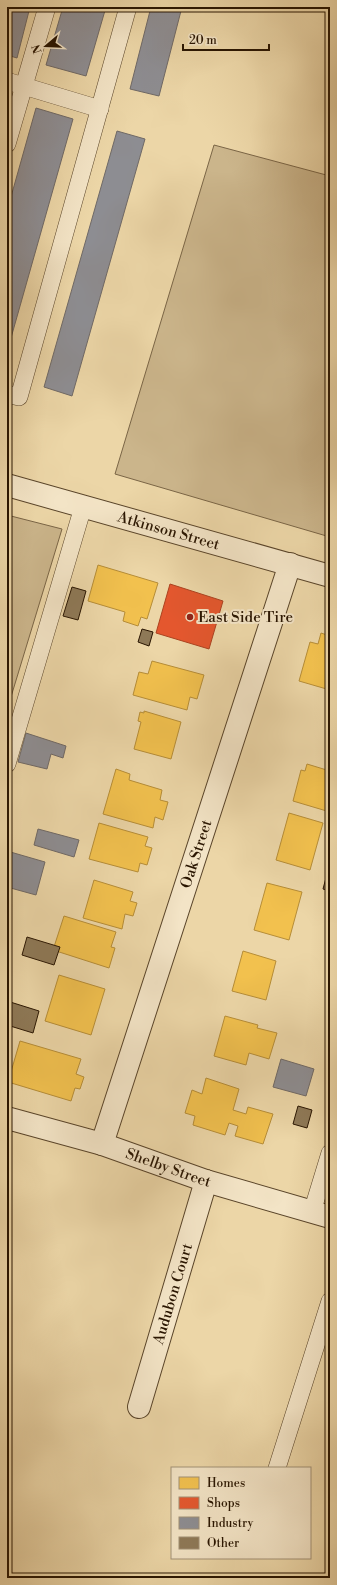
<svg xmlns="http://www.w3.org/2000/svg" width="337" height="1585" font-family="'Libre Bodoni',serif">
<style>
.green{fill:#cbb58b;stroke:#7a6546}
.homes{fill:#f2c14e;stroke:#b68d37}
.shops{fill:#e4572e;stroke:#ac4320}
.industry{fill:#8d8d92;stroke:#6f6966}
.building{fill:#8e7957;stroke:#291501}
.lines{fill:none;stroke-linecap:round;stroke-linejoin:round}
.service-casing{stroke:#5a452a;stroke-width:18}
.minor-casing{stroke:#5a452a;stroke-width:24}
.tertiary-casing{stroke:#5a452a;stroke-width:24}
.service{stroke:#f3e4c6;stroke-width:17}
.minor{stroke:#f3e4c6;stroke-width:22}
.tertiary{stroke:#f3e4c6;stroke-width:22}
.poi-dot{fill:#8f2418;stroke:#f3e4c6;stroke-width:1.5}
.labels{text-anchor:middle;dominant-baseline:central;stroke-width:4;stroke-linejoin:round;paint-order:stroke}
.street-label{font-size:15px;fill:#291501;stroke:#f3e4c6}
.poi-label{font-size:15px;fill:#291501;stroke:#f3e4c6;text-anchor:start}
</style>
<rect width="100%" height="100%" fill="#ecd6a7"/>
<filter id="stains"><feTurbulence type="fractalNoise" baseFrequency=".005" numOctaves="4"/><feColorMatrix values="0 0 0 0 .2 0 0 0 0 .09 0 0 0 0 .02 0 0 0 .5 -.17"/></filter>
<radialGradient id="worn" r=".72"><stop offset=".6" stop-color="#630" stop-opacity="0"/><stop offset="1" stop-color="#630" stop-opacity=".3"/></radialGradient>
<g class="green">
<path d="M214,145L330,176V537L115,474Z"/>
<path d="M7,515L62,529L7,710Z"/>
</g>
<g class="homes">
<path d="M98,565L158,583L147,619L141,617L138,626L123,621L125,612L88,601Z"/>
<path d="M321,633L330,636V690L299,681L310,642L318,644Z"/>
<path d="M152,661L204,675L197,699L190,697L187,710L133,695L139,672L148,674Z"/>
<path d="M144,711L181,722L171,759L134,749L141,722L138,721L140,712L144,713Z"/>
<path d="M307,764L330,771V812L293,801L301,770L305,771Z"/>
<path d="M116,769L130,774L129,780L162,790L160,800L168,802L163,820L155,817L153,828L103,814Z"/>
<path d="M289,813L323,823L310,870L276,860Z"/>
<path d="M99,823L148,837L145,846L152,848L147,865L140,863L138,872L89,859Z"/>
<path d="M94,880L133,892L130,901L137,903L133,916L125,914L122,929L83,918Z"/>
<path d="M267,883L302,892L289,940L254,930Z"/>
<path d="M64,916L116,932L111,947L115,948L109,968L53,950Z"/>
<path d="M243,951L276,961L266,1000L232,991Z"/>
<path d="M59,975L105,989L91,1035L45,1021Z"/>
<path d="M225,1016L258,1025L257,1028L277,1033L269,1059L249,1053L246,1065L214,1056Z"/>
<path d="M20,1041L81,1059L76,1074L84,1077L80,1089L75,1088L71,1101L8,1082Z"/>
<path d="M206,1078L239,1089L233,1110L246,1114L248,1107L273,1114L263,1144L235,1136L238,1126L229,1123L225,1135L193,1125L195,1116L185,1113L192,1090L202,1094Z"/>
</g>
<path class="shops" d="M170,584L223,601L209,649L156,633Z"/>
<g class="industry">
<path d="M7,7H30L17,58L7,55Z"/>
<path d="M63,7H106L86,76L46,65Z"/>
<path d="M151,7H182L159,96L130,89Z"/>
<path d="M36,108L73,119L7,352V211Z"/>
<path d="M117,131L145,139L72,396L44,387Z"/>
<path d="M26,733L66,746L63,758L51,754L47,769L18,762Z"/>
<path d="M38,829L79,840L74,857L34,845Z"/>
<path d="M7,851L45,862L36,895L7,887Z"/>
<path d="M281,1059L314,1069L306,1096L273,1087Z"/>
</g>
<g class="building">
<path d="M72,587L86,591L78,620L63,616Z"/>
<path d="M142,629L153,632L149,646L138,642Z"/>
<path d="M327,874L330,875V891L323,889Z"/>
<path d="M27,937L60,947L54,965L22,955Z"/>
<path d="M7,1001L39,1011L33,1033L7,1025Z"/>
<path d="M298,1106L312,1110L307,1128L293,1124Z"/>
</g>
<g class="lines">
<g class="service-casing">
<g id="service">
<path d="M7,81L100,109"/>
<path d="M7,144L47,7"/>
<path d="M7,394L19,397L128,7"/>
<path d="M7,764L83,507"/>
<path d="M312,1212L330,1153"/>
<path d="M277,1468L330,1301"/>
</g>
</g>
<g class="minor-casing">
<g id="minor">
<path id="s1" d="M7,1118L102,1144L206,1181L330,1217"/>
<path id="s2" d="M102,1144L290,564"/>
<path id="s3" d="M139,1407L206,1181"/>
</g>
</g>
<g class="tertiary-casing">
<g id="tertiary">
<path id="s4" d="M7,485L330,576"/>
</g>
</g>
<use href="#service" class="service"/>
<use href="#minor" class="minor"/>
<use href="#tertiary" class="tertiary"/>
</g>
<circle class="poi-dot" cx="190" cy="617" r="4"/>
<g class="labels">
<g class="street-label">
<text stroke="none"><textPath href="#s4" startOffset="168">Atkinson Street</textPath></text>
<text stroke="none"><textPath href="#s2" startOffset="305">Oak Street</textPath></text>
<text stroke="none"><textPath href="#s1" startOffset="169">Shelby Street</textPath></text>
<text stroke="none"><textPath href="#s3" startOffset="118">Audubon Court</textPath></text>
</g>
<g class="poi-label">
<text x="198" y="617">East Side Tire</text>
</g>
</g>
<rect width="337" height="1585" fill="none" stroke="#ecd6a7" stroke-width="24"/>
<rect x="8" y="8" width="321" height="1569" fill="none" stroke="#291501" stroke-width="2"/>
<rect x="12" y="12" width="313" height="1561" fill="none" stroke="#291501"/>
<rect x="171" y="1467" width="140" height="92" fill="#f3e4c6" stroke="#a29177"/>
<rect x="179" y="1477" width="20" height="12" fill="#f2c14e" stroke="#a29177"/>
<text x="207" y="1487" font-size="12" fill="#291501">Homes</text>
<rect x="179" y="1497" width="20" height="12" fill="#e4572e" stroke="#a29177"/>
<text x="207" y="1507" font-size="12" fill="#291501">Shops</text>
<rect x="179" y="1517" width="20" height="12" fill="#8d8d92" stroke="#a29177"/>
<text x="207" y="1527" font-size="12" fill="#291501">Industry</text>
<rect x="179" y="1537" width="20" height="12" fill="#8e7957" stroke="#a29177"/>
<text x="207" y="1547" font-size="12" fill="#291501">Other</text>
<g transform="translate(46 46) rotate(251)" stroke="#f3e4c6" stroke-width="3" paint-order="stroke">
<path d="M0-3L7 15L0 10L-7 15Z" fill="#291501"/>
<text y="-6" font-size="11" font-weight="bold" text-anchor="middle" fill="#291501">N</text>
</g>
<path d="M183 44v6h86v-6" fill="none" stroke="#291501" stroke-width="2"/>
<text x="189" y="44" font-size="12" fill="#291501" stroke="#f3e4c6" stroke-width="3" paint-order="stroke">20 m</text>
<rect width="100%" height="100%" filter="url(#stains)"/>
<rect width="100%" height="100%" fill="url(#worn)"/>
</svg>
